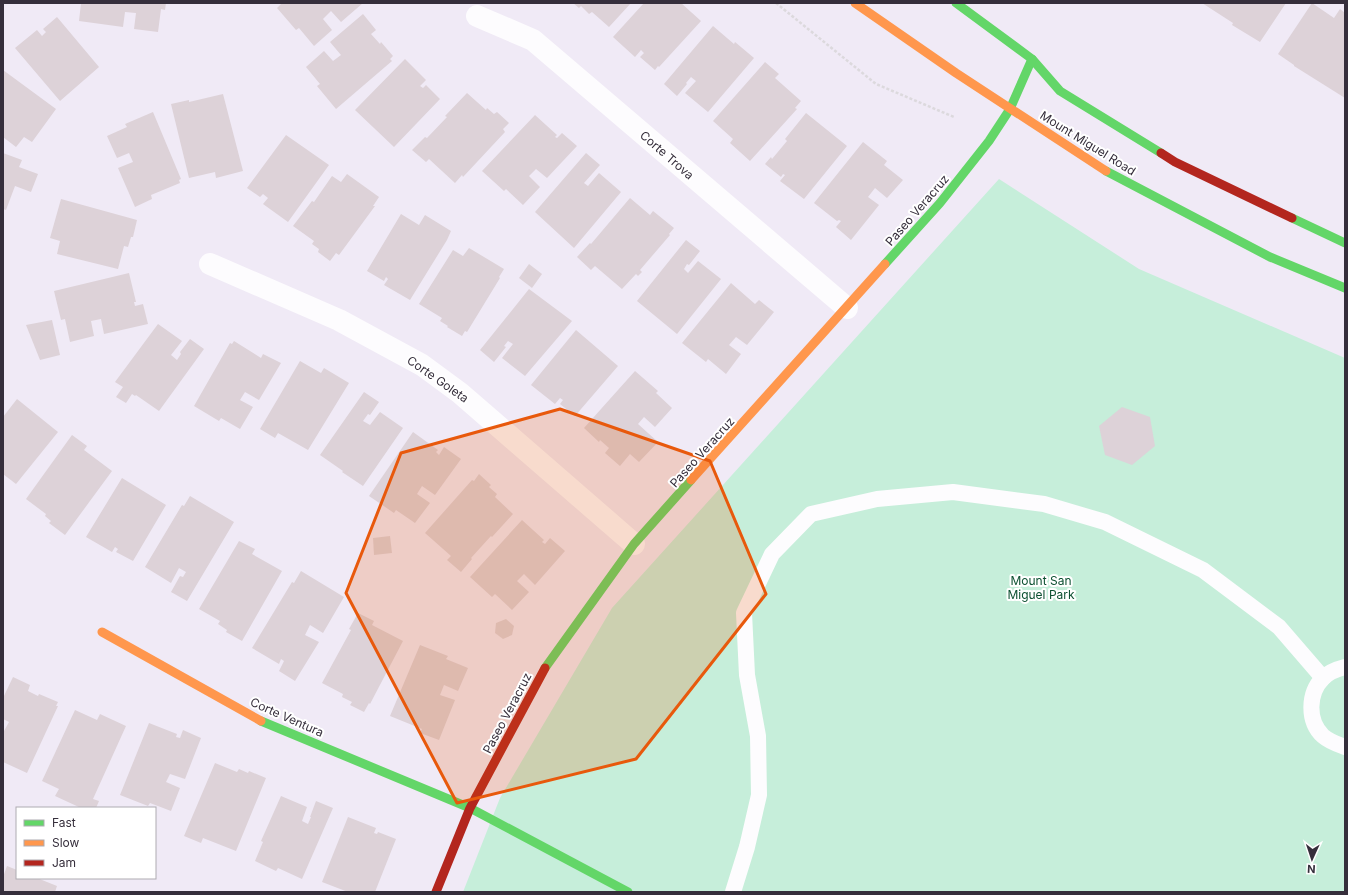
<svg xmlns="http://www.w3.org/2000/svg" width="1348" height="895" font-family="Inter,sans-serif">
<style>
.green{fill:#c6eeda}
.building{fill:#ddd2d8}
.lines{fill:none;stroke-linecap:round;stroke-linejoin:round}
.path{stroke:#dcd9dd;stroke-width:2.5;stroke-dasharray:3 2;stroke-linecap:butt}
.lane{stroke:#fdfcfe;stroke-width:16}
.street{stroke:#fdfcfe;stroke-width:22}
.fast{stroke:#63d668;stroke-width:9}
.slow{stroke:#ff974d;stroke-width:9}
.jam{stroke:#b3261e;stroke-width:9}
.marked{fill:#e8590c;fill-opacity:0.2;stroke:#e8590c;stroke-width:3;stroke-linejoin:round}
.labels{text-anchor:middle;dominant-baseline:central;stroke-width:4;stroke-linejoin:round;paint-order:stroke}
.street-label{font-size:12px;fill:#352e3b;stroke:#fff}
.park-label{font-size:12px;fill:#0b4f30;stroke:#fff}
</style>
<rect width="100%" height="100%" fill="#f0eaf6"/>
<path class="green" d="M999,179L1139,269L1345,358V892H463L500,798L612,608Z"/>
<g class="building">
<path d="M81,3H166L165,10L161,9L158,32L134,29L136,13L125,12L123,27L79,21Z"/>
<path d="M282,3H363L341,22L331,11L323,19L332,30L314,46L299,28L296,30L277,8Z"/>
<path d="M573,3H631L609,27L592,12L589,14L581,6L579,8Z"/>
<path d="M644,3H681L701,21L659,67L658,66L655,70L640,57L644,53L641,50L635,57L613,37Z"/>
<path d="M1202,3H1286L1260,42L1232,25L1233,23Z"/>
<path d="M1312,3L1334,18L1340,9L1345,13V98L1294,66V65L1278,54Z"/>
<path d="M363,14L376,30L371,34L380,44L381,42L393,56L390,59L392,61L336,109L317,86L320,84L306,67L324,51L333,61L341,55L330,42Z"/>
<path d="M57,17L99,67L60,101L15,48L37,30L42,36L46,32L43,29Z"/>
<path d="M713,26L734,44L735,42L754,58L708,112L685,93L696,81L691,77L686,83L687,84L677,96L664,84Z"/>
<path d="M405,59L426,80L420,86L423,88L426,85L440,99L394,147L355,110Z"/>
<path d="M765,62L779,74L775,78L801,101L795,108L797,109L750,161L730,143L733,139L713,121Z"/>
<path d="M3,70L56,109L32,142L24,137L16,147L3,137Z"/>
<path d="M467,93L486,110L487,108L494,114L497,112L509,123L503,129L505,132L463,177L462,175L455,183L429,159L426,162L412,150L425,137L427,138L447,117L445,116Z"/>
<path d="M223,94L243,171L216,178L215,172L189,178L171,104L189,100V102Z"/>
<path d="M153,112L181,179L179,180L180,183L151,195L152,199L135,207L118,168L133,162L129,153L117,158L107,136L127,127L125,124Z"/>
<path d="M806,113L847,146L804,199L780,181L785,175L783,174L781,177L765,164L771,157L772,159L787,141L785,139Z"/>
<path d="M535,115L557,135L555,137L557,138L562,133L577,146L547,178L536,169L529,176L540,187L523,205L506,189L504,191L482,171Z"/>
<path d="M286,135L329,165L288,222L263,204L268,198L263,194L260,197L247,188Z"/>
<path d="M863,142L887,161L884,165L903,180L887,198L875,188L868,197L879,205L851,240L836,227L841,221L839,220L837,221L814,203Z"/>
<path d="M3,153L22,160L19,167L38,174L31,192L15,186L6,210L3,209Z"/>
<path d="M586,153L600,165L584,183L588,186L599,173L621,192L574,248L535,212Z"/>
<path d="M347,174L379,197L373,206H375L339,255L336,253L330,261L318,252L319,249L312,244L314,241L293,226L312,201L314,202L332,176L341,182Z"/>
<path d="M630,198L650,215L653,211L674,228L669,234L670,235L640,270L642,272L638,276L636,274L622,289L595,266L591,270L577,257L590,243L591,244Z"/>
<path d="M61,199L137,220L133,237H131L128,247L124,246L118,269L57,254L60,241L50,238Z"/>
<path d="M401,214L419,225L425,215L451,231L447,240L410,300L384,285L388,279L386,277L384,281L367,271Z"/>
<path d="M686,240L700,251L689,265L687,264L684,269L688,273L698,261L721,279L677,334L637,301Z"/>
<path d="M469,248L504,269L499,277L500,278L467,332L465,331L462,336L447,327L448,326L440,321L442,318L419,304L453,250L463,256Z"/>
<path d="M529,264L542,274L532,288L519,278Z"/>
<path d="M129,273L136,302H134L135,306L143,304L148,324L104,334L101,319L91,321L94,336L70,342L65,319L61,320L54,291Z"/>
<path d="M731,283L755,304L759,300L774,312L747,345L736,337L729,345L741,354L726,374L708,359L706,362L682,343Z"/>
<path d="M529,289L572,321L525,376L502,358L513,344L508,341L504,346L506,347L494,362L480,350Z"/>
<path d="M52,320L60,355L40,360L26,325Z"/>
<path d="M158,324L182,341L171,355L177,360L181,354L180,352L190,339L204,349L159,411L136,395L135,396L132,394L126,403L116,397L123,387L115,382Z"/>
<path d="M576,330L618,366L575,416L560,404L563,400L560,398L555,404L531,385Z"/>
<path d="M234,341L261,358L263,354L281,363L259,400L245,392L240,400L253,407L240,429L221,418L219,421L194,406L230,343L232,344Z"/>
<path d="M300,361L321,373L324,368L349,383L308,450L278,433L275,438L260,429Z"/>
<path d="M635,371L658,391L656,393L672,408L655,427L644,417L638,424L658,442L639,462L630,454L620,466L605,453L609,448L600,440L599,442L584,428Z"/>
<path d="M364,392L379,402L370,415L368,414L363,421L370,425L380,412L403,428L363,486L342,472L343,471L320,455Z"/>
<path d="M17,399L58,432L16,484L3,474V417Z"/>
<path d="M1122,407L1150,417L1155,446L1132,465L1105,455L1099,426Z"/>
<path d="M413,432L438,450L436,452L439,455L444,447L461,459L435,495L422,486L417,494L430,503L415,523L396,510L394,513L369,496Z"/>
<path d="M72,435L87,446L84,450L112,471L65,535L49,523L51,521L45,516L46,514L26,499Z"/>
<path d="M479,474L491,485L489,487L497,494L495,497L513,514L492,537L491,536L471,558L472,559L461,572L447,560L451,556L425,533L472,480L474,481Z"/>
<path d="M122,478L166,505L133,561L116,552L118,549L115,547L112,552L86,537Z"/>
<path d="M190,496L234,522L187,601L171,592L180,576L183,577L186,572L179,568L171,583L145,567L182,505L184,506Z"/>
<path d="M522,520L544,540L542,542L545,544L550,538L565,551L535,585L524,574L517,581L529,592L512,610L495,594L492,597L470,577Z"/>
<path d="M390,536L392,553L374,555L373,538Z"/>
<path d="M239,541L255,549L252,554L282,571L242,641L226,632L227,630L218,624L220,621L199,609Z"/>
<path d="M301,571L344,597L323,633L310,625L305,635L319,642L295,681L279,671L284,661L281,659L279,664L252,648L292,582L294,583Z"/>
<path d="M358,613L374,621L372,625L403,641L370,704L369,703L364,712L350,705L352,702L342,697L343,694L322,683L351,630L349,629Z"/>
<path d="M506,619L514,626L512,635L503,639L495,633L496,623Z"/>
<path d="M420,645L448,656L446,659L468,668L458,691L444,685L440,695L455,700L439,740L420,733L422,729L390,716Z"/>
<path d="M13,677L30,685L28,691L38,696L39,694L58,702L56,706H58L27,773L3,762V730L4,731L9,722L3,719V698Z"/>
<path d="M75,710L97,720L100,714L126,726L93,799L99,801L96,808H81L55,796L59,789L42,781Z"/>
<path d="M149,723L177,734L176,737L180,738L183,730L201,738L185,779L170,774L166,782L180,788L171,811L150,803L148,806L120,795Z"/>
<path d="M215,763L237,772L239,769L248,773L249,771L266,778L236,851L203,838L201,843L184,836Z"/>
<path d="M281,796L307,807L302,821L308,824L311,817H310L316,801L333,808L302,879L278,868L276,871L255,861L263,842L261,841Z"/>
<path d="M348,817L376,828L374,833L377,834L378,832L396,839L375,892H348L322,882Z"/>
<path d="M7,866L17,870V878H37L57,886L55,892H3V877Z"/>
</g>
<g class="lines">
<path class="path" d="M776,3L876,84L954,117"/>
<g class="lane">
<path d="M1345,667C1337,669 1329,672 1323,678C1308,693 1307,721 1323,736C1330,742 1337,744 1345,747"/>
<path d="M733,892L747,847L759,795L758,736L747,675L744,613L772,554L811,514L877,499L953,492L1044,504L1105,522L1203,570L1279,627L1323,678"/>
</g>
<g class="street">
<path d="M477,16L533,40L847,308"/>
<path d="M210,264L339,320L422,365L460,393L634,544"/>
</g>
<g class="fast">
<path d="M956,3L1032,59L1060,91L1161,153"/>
<path d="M1106,171L1270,257L1345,288"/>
<path d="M1292,218L1345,243"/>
<path d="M885,264L940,203L989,141L1010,109L1032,59"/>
<path d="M545,668L634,544L691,480"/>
<path d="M261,721L470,808L628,892"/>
</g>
<g class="slow">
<path d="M855,3L956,73L1106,171"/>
<path d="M691,480L885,264"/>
<path d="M102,632L261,721"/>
</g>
<g class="jam">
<path d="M1161,153L1175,162L1292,218"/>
<path d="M436,892L470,808L545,668"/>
</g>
</g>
<path class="marked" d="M560,409L710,461L766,594L636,759L457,803L346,593L401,453Z"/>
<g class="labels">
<g class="street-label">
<text transform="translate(1088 143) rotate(32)">Mount Miguel Road</text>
<text transform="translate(667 155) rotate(41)">Corte Trova</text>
<text transform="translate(917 210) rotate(-49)">Paseo Veracruz</text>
<text transform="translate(438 379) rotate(35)">Corte Goleta</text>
<text transform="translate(702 452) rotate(-48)">Paseo Veracruz</text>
<text transform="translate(507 713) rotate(-62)">Paseo Veracruz</text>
<text transform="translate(287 717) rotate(24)">Corte Ventura</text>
</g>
<g class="park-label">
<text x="1041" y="580">Mount San<tspan x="1041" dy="14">Miguel Park</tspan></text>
</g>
</g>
<rect width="1348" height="895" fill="none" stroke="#352e3b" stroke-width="8"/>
<rect x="16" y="807" width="140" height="72" fill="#ffffff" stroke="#aeabb1"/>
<rect x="24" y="820" width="20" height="6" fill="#63d668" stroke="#aeabb1"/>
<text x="52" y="827" font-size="12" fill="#352e3b">Fast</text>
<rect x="24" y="840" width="20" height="6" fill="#ff974d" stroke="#aeabb1"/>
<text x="52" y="847" font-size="12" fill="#352e3b">Slow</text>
<rect x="24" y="860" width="20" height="6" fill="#b3261e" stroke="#aeabb1"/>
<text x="52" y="867" font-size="12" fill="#352e3b">Jam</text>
<g transform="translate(1312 859) rotate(183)" stroke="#ffffff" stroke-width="3" paint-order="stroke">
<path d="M0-3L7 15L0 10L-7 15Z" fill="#352e3b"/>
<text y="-6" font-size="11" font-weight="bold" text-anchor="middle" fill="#352e3b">N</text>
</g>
</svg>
